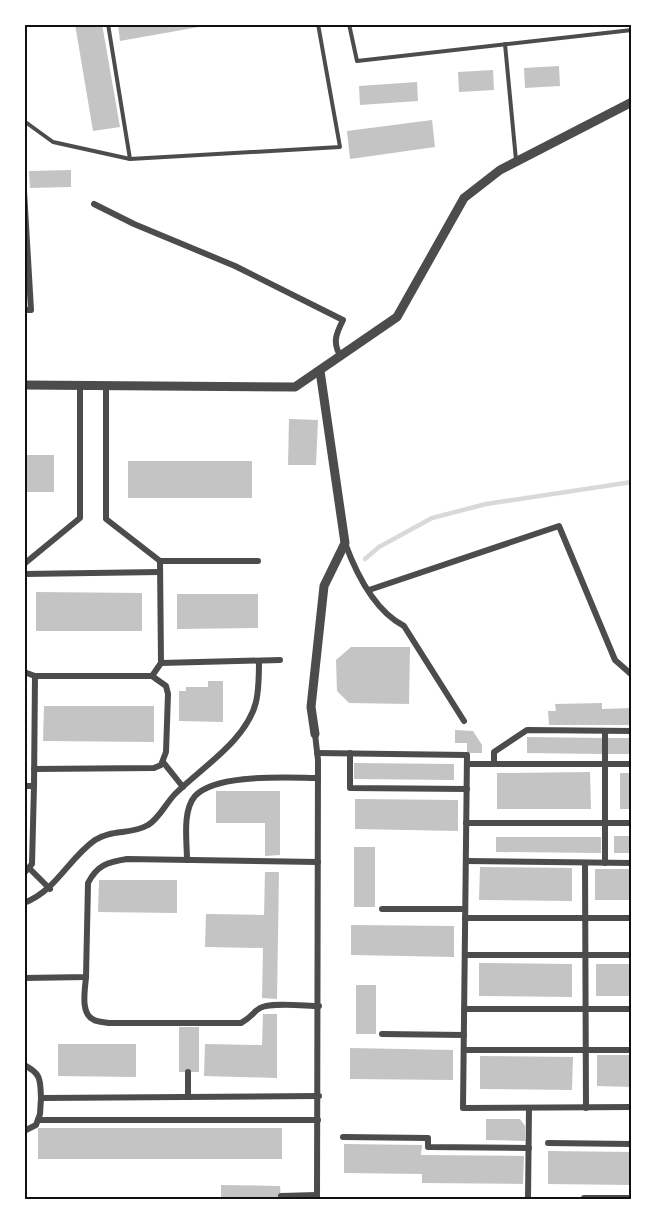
<svg xmlns="http://www.w3.org/2000/svg" width="656" height="1223" font-family="'Source Sans 3',sans-serif">
<style>
.lines{fill:none;stroke-linecap:round;stroke-linejoin:round}
.stream{stroke:#d9d9d9;stroke-width:4.5}
.building{fill:#c4c4c4}
.service{stroke:#4c4c4c;stroke-width:4}
.minor{stroke:#4c4c4c;stroke-width:6}
.tertiary{stroke:#4c4c4c;stroke-width:9}
.neatline{fill:none;stroke:#111;stroke-width:2}
</style>
<rect width="100%" height="100%" fill="#fff"/>
<g class="lines">
<path class="stream" d="M365,559L379,547L432,518L486,504L632,482"/>
</g>
<g class="building">
<path d="M75,24H102L120,127L93,131Z"/>
<path d="M118,24H210V25L120,41Z"/>
<path d="M559,66L560,86L525,88L524,68Z"/>
<path d="M493,70L494,90L459,92L458,72Z"/>
<path d="M417,82L418,101L360,105L359,86Z"/>
<path d="M432,120L435,147L350,159L347,131Z"/>
<path d="M71,170V187L30,188L29,171Z"/>
<path d="M289,419L318,420L316,465H288Z"/>
<rect x="24" y="455" width="30" height="37"/>
<rect x="128" y="461" width="124" height="37"/>
<path d="M36,592L142,593V631H36Z"/>
<path d="M177,594H258V628L177,629Z"/>
<path d="M351,647H410L409,704L349,703L337,691L336,660Z"/>
<path d="M208,681H223V722L179,721V691H186V687H208Z"/>
<path d="M602,703V709L632,708V725H549L548,711H556L555,704Z"/>
<path d="M44,706H154V742L43,741Z"/>
<path d="M455,730L473,731L482,745V753H467V743H455Z"/>
<path d="M527,737L604,738L603,754L527,753Z"/>
<rect x="608" y="738" width="24" height="16"/>
<path d="M354,763L454,764V780L354,779Z"/>
<path d="M590,772L591,809H497V773Z"/>
<rect x="620" y="773" width="12" height="36"/>
<path d="M216,791H280V855L265,856V823H216Z"/>
<path d="M355,799L458,800V831L355,829Z"/>
<rect x="614" y="836" width="18" height="17"/>
<path d="M496,837H601V853L496,852Z"/>
<rect x="354" y="847" width="21" height="60"/>
<path d="M480,867L572,868V901L479,900Z"/>
<rect x="595" y="869" width="37" height="31"/>
<path d="M265,872H279L277,999L262,998L263,948L205,947L206,914L264,915Z"/>
<path d="M99,880H177V913L98,912Z"/>
<path d="M351,925L454,926V957L351,955Z"/>
<path d="M479,963L572,964V997L479,996Z"/>
<rect x="596" y="964" width="36" height="32"/>
<rect x="356" y="985" width="20" height="49"/>
<path d="M263,1014H277V1078L204,1076L205,1044L262,1045Z"/>
<rect x="179" y="1027" width="20" height="45"/>
<path d="M58,1044H136V1077L58,1076Z"/>
<path d="M350,1048L453,1050V1080L350,1079Z"/>
<path d="M597,1055H632V1087L597,1086Z"/>
<path d="M480,1056L573,1057L572,1090L480,1089Z"/>
<path d="M486,1119H520L525,1126V1141L486,1140Z"/>
<rect x="38" y="1128" width="244" height="31"/>
<path d="M344,1144L422,1145L421,1155L524,1156L523,1184L422,1183V1174L344,1173Z"/>
<path d="M548,1151L632,1152V1185L548,1184Z"/>
<path d="M221,1185L280,1186L281,1199H221Z"/>
</g>
<g class="lines">
<g class="service">
<path d="M108,24L130,159"/>
<path d="M349,24L357,61L632,30"/>
<path d="M505,44L516,160"/>
<path d="M24,121L53,142L130,159L340,147L318,24"/>
</g>
<g class="minor">
<path d="M24,191L31,310H24"/>
<path d="M94,204L134,224L235,266L343,320C336,334 332,343 341,357"/>
<path d="M106,386V519L160,561H258"/>
<path d="M345,543C356,573 375,611 404,626L464,721"/>
<path d="M160,561L161,663"/>
<path d="M24,564L80,518V386"/>
<path d="M24,574L160,572"/>
<path d="M369,590L559,526L615,660L632,675"/>
<path d="M24,672L35,676H152L161,663L280,660"/>
<path d="M605,731V863"/>
<path d="M315,734L318,760L317,1199"/>
<path d="M317,753L467,755L463,1108L632,1107"/>
<path d="M350,753V788L467,789"/>
<path d="M163,762L183,787"/>
<path d="M467,764H632"/>
<path d="M494,764V752L527,730L632,731"/>
<path d="M34,769L154,768L161,765L166,752L168,694L166,686L152,676"/>
<path d="M24,786H34L35,676"/>
<path d="M466,823H632"/>
<path d="M187,860C187,842 182,811 195,796C217,773 287,778 318,778"/>
<path d="M466,861L632,863"/>
<path d="M585,863L586,1108"/>
<path d="M29,868L50,889"/>
<path d="M24,873L32,864L34,786"/>
<path d="M24,903C56,891 68,859 95,840C112,829 131,835 148,825C159,819 166,803 175,794C201,768 247,740 256,702C259,689 259,675 259,661"/>
<path d="M382,909H465"/>
<path d="M465,918H632"/>
<path d="M465,955H632"/>
<path d="M86,977C85,990 80,1014 94,1020C98,1022 105,1022 109,1023H241C252,1017 253,1012 260,1008C271,1002 305,1006 319,1006"/>
<path d="M24,978L86,977L88,883C97,865 108,862 127,859L318,862"/>
<path d="M464,1009H632"/>
<path d="M382,1034L464,1035"/>
<path d="M464,1050H632"/>
<path d="M24,1065C42,1074 40,1080 41,1098"/>
<path d="M188,1072V1097"/>
<path d="M38,1120H318"/>
<path d="M24,1131L36,1125L40,1114L41,1098L319,1096"/>
<path d="M343,1137L428,1138V1147L529,1148"/>
<path d="M548,1143L632,1144"/>
<path d="M281,1196L317,1195"/>
<path d="M584,1198H632"/>
<path d="M528,1199L529,1108"/>
</g>
<g class="tertiary">
<path d="M24,385L295,387L397,317L464,198L500,170L632,102"/>
<path d="M315,734L311,707L324,586L345,543L320,371"/>
</g>
</g>
<rect width="656" height="1223" fill="none" stroke="#ffffff" stroke-width="51"/>
<rect x="26" y="26" width="604" height="1172" class="neatline"/>
</svg>
